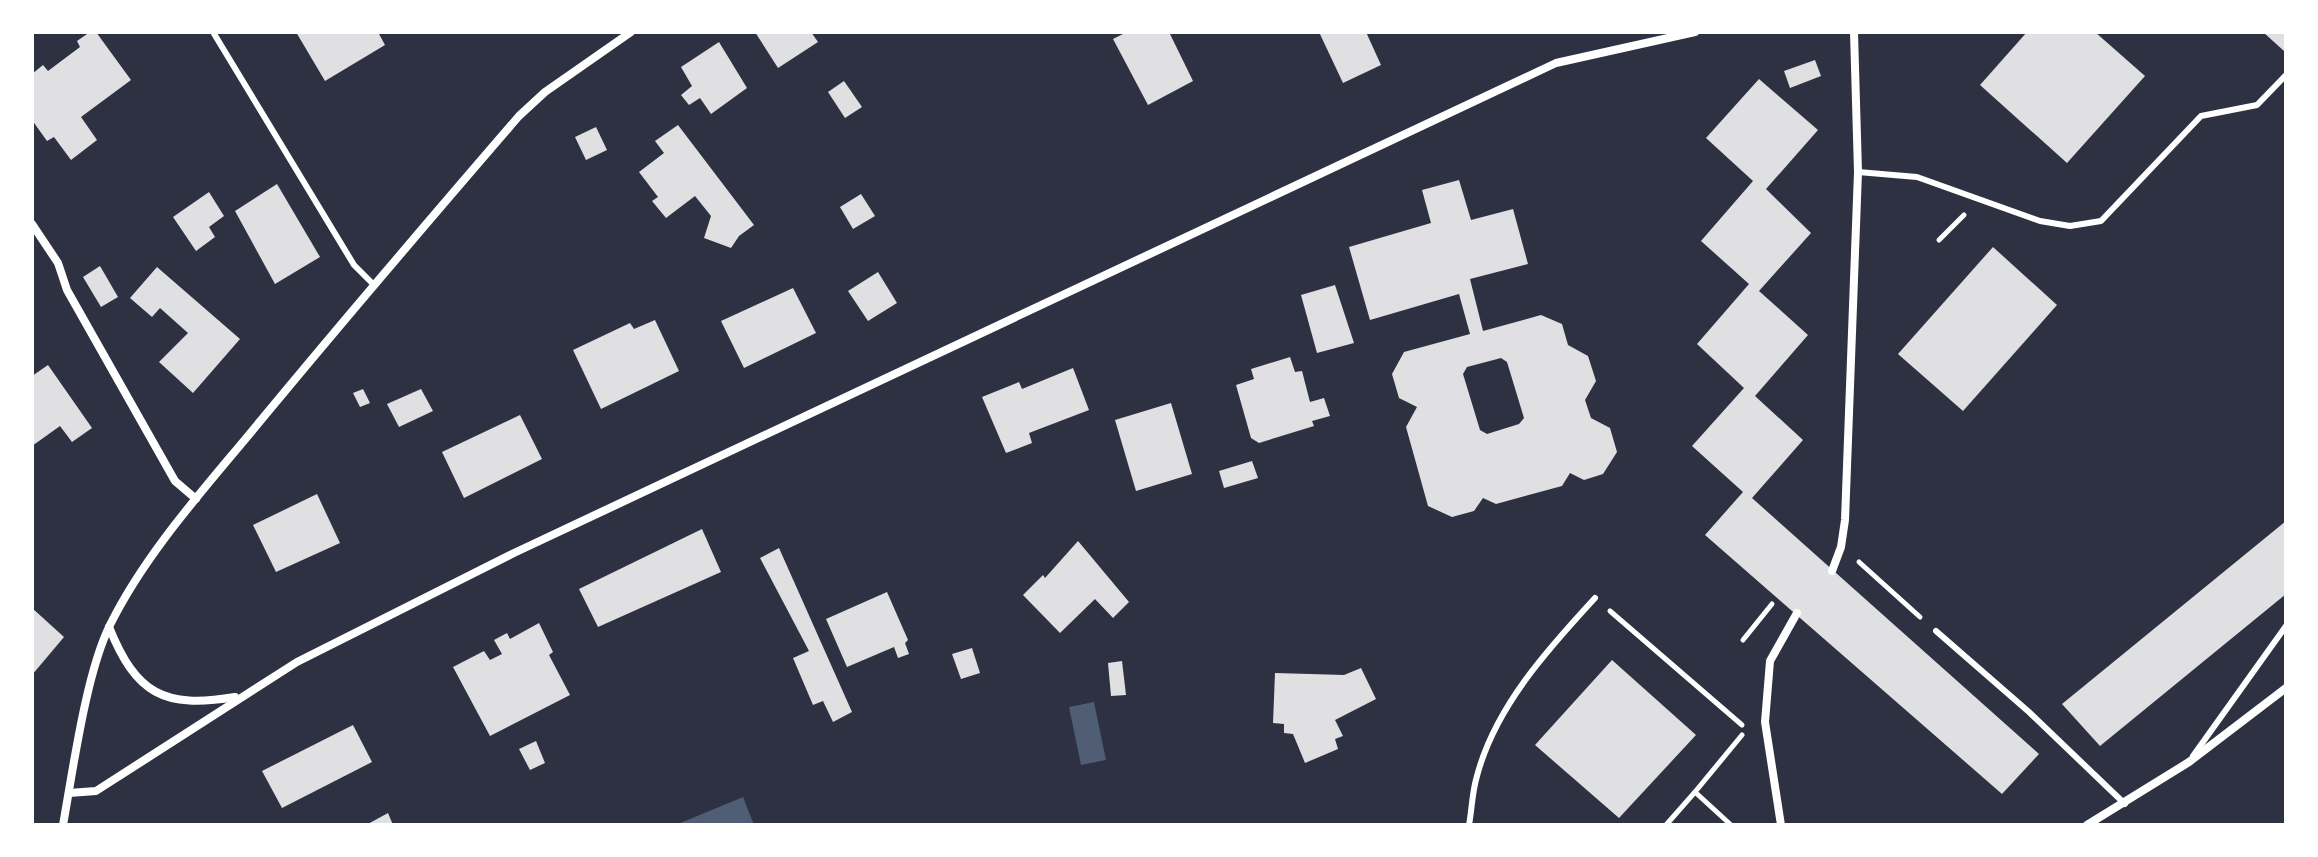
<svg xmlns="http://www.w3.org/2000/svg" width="2318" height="857" font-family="'IBM Plex Serif',serif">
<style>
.water{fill:#4f5d75}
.building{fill:#e0e0e3;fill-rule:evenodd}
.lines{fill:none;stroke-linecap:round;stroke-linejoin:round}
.path{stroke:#fff;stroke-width:5}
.service{stroke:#fff;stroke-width:6}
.minor{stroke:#fff;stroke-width:8}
</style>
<rect width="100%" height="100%" fill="#2d3142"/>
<g class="water">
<path d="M1094,702L1106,760L1081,765L1069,707Z"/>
<path d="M743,797L754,825H679L678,824Z"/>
</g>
<g class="building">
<path d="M90,32H96L131,80L81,117L97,140L71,160L54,137L47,141L32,120V74L43,65L48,71L80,47L77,41Z"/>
<path d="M296,32H378L385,45L325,81Z"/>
<path d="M755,32H811L818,42L778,68Z"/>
<path d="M1127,32H1169L1193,81L1148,105L1113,39Z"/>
<path d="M1319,32H1366L1381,65L1343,83Z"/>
<path d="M2027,32H2095L2145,76L2067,163L1980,85Z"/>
<path d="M2263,32H2286V49L2284,51Z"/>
<path d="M719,42L747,88L711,114L700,98L689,105L681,95L692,86L681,67Z"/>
<path d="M1815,60L1821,76L1790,88L1784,71Z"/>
<path d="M1759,79L1818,130L1766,189L1811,233L1759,291L1808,335L1755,396L1803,440L1752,498L2039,754L2002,794L1705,535L1743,492L1692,446L1744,388L1697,344L1749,284L1701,241L1753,181L1706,138Z"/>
<path d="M844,81L862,107L845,118L828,92Z"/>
<path d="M678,125L754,225L739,236L731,248L704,238L711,216L695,196L666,218L652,201L658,197L639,172L664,153L655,141Z"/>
<path d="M596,127L607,150L586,160L575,137Z"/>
<path d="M1459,180L1471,220L1513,209L1528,264L1470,279L1483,331L1541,315L1562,324L1568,345L1588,356L1596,381L1585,400L1591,418L1610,428L1617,452L1603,474L1584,480L1570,473L1562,486L1496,504L1483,498L1474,511L1452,517L1428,506L1406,427L1417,407L1399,398L1392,374L1404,352L1470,334L1459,294L1370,320L1349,247L1431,223L1422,190ZM1501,358L1507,362L1524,418L1519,424L1487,434L1480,430L1463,374L1467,367Z"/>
<path d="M277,184L320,257L275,284L235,211Z"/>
<path d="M209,192L224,216L209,227L215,237L196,251L173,217Z"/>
<path d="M861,194L875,216L853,229L840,207Z"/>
<path d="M1993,247L2057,305L1963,411L1898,354Z"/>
<path d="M100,266L118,297L101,307L83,277Z"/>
<path d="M157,267L240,339L193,393L159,362L188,333L160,308L152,317L130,298Z"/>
<path d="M878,272L897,303L868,321L848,291Z"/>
<path d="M1335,285L1354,343L1317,353L1301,295Z"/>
<path d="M793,288L816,333L744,368L721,321Z"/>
<path d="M655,320L679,371L601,409L573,350L630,323L634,329Z"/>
<path d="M1290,357L1295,372L1302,371L1310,402L1324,398L1330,416L1312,421L1314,426L1259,443L1251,438L1236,385L1254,379L1251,369Z"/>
<path d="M48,365L92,428L72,442L60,426L32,446V376Z"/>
<path d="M1073,368L1089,410L1029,433L1032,443L1006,453L982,397L1019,382L1022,389Z"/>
<path d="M363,389L370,403L360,407L353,393Z"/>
<path d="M421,389L433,411L399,427L387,404Z"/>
<path d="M1171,403L1192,474L1136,491L1115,420Z"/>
<path d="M520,415L542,459L464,498L442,452Z"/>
<path d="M1252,461L1258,478L1224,488L1219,471Z"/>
<path d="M317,494L340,543L276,572L253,525Z"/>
<path d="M2286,521V594L2100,746L2062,704Z"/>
<path d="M702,529L721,572L598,627L579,589Z"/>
<path d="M1078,541L1129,602L1113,618L1095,599L1060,633L1023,595L1043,575L1045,578Z"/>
<path d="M779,548L852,712L833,722L823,701L813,705L793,658L809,651L760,558Z"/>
<path d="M887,592L908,640L905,643L909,654L898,658L894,647L847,667L826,619Z"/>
<path d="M32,608L64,637L32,675Z"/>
<path d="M539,623L553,652L549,655L570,695L490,736L453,667L484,651L490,660L502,654L494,640L507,633L510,639Z"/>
<path d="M972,648L980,673L961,679L952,654Z"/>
<path d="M1612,660L1696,735L1619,818L1535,745Z"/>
<path d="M1122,661L1126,695L1111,696L1108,663Z"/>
<path d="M1361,668L1376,699L1335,720L1343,736L1335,739L1338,749L1305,763L1293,734L1284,733V724L1273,723L1275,673L1344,675Z"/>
<path d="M353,725L372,762L282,808L262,771Z"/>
<path d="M536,741L545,763L530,770L519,749Z"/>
<path d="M388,813L393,825H366Z"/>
</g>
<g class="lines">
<g class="path">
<path d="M1939,240L1964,215"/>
<path d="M1859,562L1920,617"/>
<path d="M1610,611L1742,725"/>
<path d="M1743,640L1772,604"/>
<path d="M1666,825L1695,792"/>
<path d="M1731,825L1695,792L1742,735"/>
</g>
<g class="service">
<path d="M213,32L354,265L373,284"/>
<path d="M1858,172L1917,177L2040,221L2070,226L2101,221L2201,116L2257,105L2286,75"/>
<path d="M1936,631L2029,712L2125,804"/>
<path d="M2193,756L2286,626"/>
<path d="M1469,825C1472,809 1472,792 1477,776C1495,707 1548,649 1595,598"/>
</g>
<g class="minor">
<path d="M32,224L58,263L67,290L175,481L196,499"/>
<path d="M1832,571L1841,547L1845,520L1858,172L1854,32"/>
<path d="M109,627C136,694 164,709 235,697"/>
<path d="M69,793L96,791L297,662L514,553L1556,63L1695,32"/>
<path d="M63,825C73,770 86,673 110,625C146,552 206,487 257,425C343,321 431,218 519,116L545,92L631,32"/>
<path d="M1781,825L1765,722L1770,661L1797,613"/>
<path d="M2087,825L2189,762L2286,688"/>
</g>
</g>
<rect width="2318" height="857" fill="none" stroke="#ffffff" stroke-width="68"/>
</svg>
